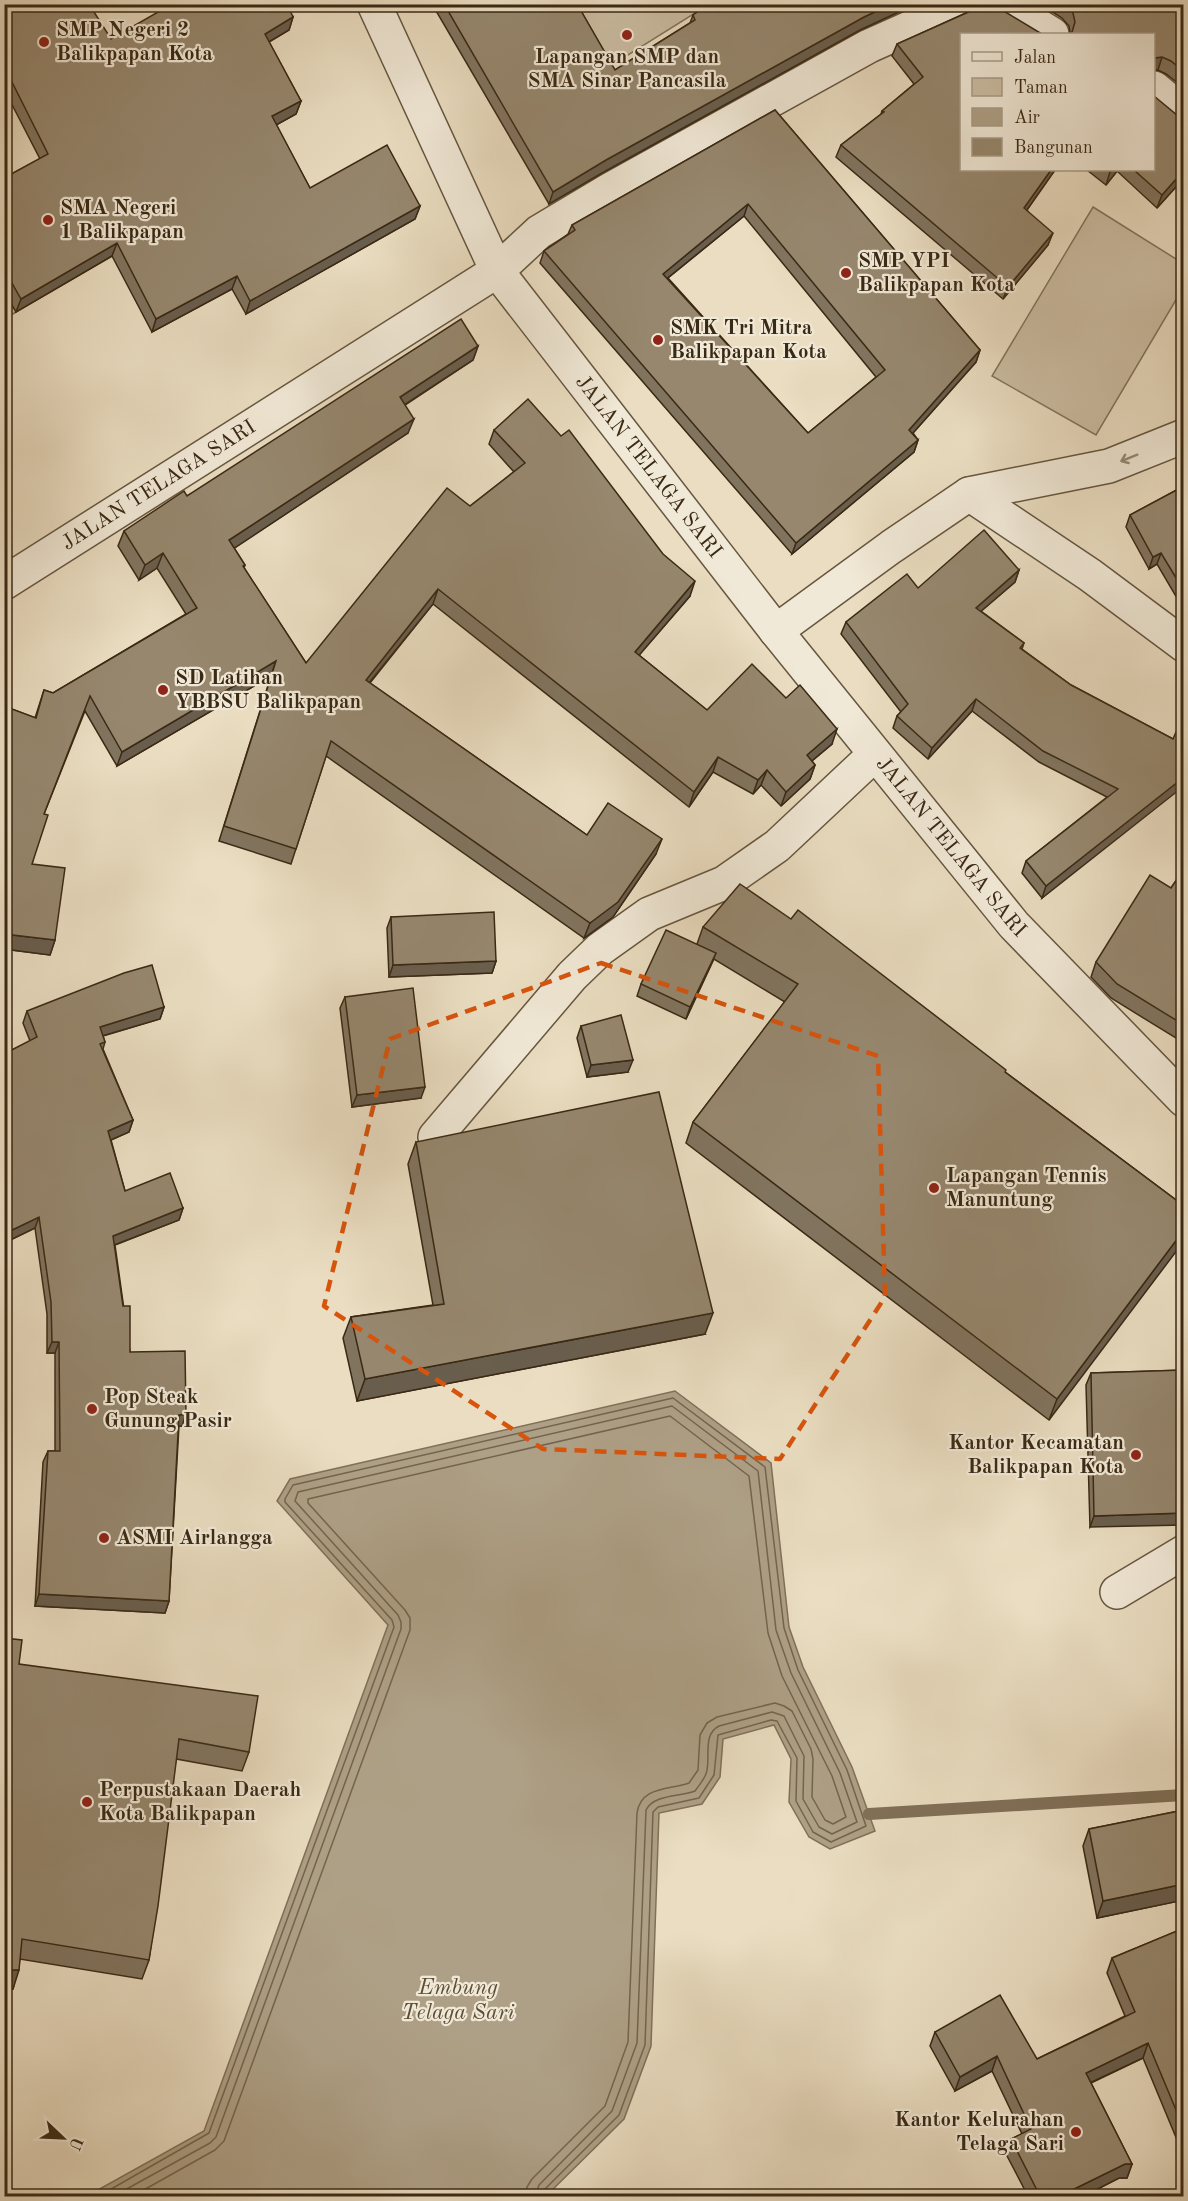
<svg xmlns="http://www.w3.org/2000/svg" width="1188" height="2201" font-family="'Old Standard TT',serif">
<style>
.green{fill:#ccbea4;stroke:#83745c;stroke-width:1.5}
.water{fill:#aea086;stroke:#807058;stroke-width:1.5}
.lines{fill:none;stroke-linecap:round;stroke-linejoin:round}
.shore{stroke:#74644d;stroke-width:1.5}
.stream{stroke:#807058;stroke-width:12}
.minor-casing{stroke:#66563f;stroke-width:36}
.minor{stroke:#f1e9d7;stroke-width:33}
.wall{fill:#81745f;stroke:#3a2914;stroke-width:1.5;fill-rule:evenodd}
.shaded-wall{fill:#695e4d;stroke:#3a2914;stroke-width:1.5}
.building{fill:#96876e;stroke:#3a2914;stroke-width:1.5;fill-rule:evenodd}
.oneway{stroke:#968976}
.marked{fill:none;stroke:#d7540d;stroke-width:4.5;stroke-dasharray:12 8;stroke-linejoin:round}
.poi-dot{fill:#8f2418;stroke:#f1e9d7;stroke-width:2}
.labels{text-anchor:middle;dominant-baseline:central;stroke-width:4.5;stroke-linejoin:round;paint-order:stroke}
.poi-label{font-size:21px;font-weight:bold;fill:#3a2914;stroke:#f1e9d7;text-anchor:start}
.street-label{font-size:21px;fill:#3a2914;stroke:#f1e9d7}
.water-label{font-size:22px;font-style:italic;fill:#5d4d36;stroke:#f1e9d7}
</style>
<rect width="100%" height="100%" fill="#eaddc1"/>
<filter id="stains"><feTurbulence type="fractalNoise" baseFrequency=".00333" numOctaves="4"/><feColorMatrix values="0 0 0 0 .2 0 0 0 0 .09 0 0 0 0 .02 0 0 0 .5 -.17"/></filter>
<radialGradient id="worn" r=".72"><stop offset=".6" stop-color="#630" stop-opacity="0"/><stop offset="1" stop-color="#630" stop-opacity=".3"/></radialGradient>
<g class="green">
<path d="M576,5H708L612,65Z"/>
<path d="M1093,207L1184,264L1183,288L1096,435L992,376Z"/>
<path d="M4,291L16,312L5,319H4Z"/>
</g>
<path class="water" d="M675,1391L771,1463L789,1627L803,1667L852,1767L875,1831L830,1849L809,1837L789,1802L791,1759L774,1725L723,1739L720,1777L702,1804L659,1813L651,2046L624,2119L546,2196H87L204,2131L388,1625L277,1501L290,1479Z"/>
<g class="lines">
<g class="shore">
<path d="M99,2196L209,2133L394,1627L392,1620L285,1502V1499L293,1485L673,1398L765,1467L784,1628L798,1670L847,1770L866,1826L831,1842L813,1832L796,1801L797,1758L777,1721L771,1720L718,1735L714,1775L699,1798L658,1807L653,1812L645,2045L619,2115L544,2190L542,2196"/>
<path d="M114,2196L210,2143L216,2137L401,1629V1622L398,1615L295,1501L298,1492L672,1406L758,1471L776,1630L791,1673L840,1773L857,1822L832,1834L819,1827L803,1799L804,1756L784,1716L772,1712L719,1726C703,1734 710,1755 707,1770C706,1778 699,1785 695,1791C680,1797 654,1794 646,1810L637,2043L612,2111L539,2185L535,2196"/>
<path d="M133,2196L215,2150L224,2141L410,1630V1618L405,1610L308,1503V1499L670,1416L749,1476L768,1633L782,1676L832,1776L846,1817L833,1824L825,1820L812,1797L813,1759L811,1749L792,1711L784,1706L775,1703L717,1717L707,1723L700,1735L698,1770L689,1783C669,1790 641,1786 637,1813L628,2042L605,2106L532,2179L527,2187L526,2196"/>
</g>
<path class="stream" d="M869,1814L1184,1795"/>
<g class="minor-casing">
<g id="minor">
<path d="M374,4L497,271L539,232L611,189L869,46L963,4"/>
<path d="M1003,4L1052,34"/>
<path d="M1154,88L1184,113"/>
<path d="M969,494L1109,466L1184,436"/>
<path id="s1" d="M4,583L497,271L776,631L1014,925L1184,1100"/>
<path d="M776,631L891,547L969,494L1090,575L1184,645"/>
<path d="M435,1137L572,976L600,949L649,914L724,883L777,846L875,754"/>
<path d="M1117,1592L1184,1552"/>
</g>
</g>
<use href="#minor" class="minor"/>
</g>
<g class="wall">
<path d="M4,4L111,39L293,17L289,30L269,42L301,101L296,114L276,125L310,188L420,206L415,219L246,314L232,289L152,332L112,256L16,312L4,291V178L40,159L4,89Z"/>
<path d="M432,4H577L615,70L690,23L693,15L709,4H916L860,30L602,173L549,204Z"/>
<path d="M1040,4H1184V88L1166,74L1158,70H1154V34L1070,33L1069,26L1062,18Z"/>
<path d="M975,9L1055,170L1027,210L1048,245L1003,299L836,157L841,145L881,114L882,111L914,84L892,56L897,44Z"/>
<path d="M775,110L980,350L976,362L913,433L918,440L914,452L792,554L540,263L544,251L568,234L572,225ZM744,216L876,377L808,433L668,278Z"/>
<path d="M1087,170H1154L1184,178L1157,208L1117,171L1106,185Z"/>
<path d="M478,346L473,360L405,405L408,433L234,548L245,565L244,568L306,663L470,506L514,472L489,444L494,430L690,596L639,655L707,710L832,744L812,761L815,765L810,779L781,806L761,785L753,794L713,772L689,807L433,604L370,683L587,835L656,854L613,917L584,938L326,756L291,864L219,841L271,676L117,766L85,711L44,814L32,864L55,940L50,955L4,949V706L35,718L44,690L53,693L186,614L157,568L139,580L118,546L124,531L187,496Z"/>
<path d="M1184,486V610L1157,564L1149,569L1126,527L1130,515Z"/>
<path d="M1019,570L1015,582L981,611L1024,643L1022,649L1071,685L1173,739L1184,736L1042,898L1022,873L1026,861L1107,797L1039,762L972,711L928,759L893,728L897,716L901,712L841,634L846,622L918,588Z"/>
<path d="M1184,869V1043L1111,998L1091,977L1096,962L1171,888Z"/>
<path d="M391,917L496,961L492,973L389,977L387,928Z"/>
<path d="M703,927L1005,1072L1184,1206L1049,1420L686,1143L693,1122L785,1002L714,959L686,1019L637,996L641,984L697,944Z"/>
<path d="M345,997L421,1098L352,1107L340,1008Z"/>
<path d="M164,1007L160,1019L103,1036L105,1042L103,1049L133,1120L129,1132L111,1140L125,1191L183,1208L179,1220L115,1245L130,1352L182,1426H179L169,1601L165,1613L35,1606L43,1462L48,1451H55V1353H47V1314L35,1228L4,1243V1054L30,1041L23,1023L27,1011Z"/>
<path d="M581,1026L628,1072L587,1077L577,1038Z"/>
<path d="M416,1142L705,1334L357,1401L343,1338L351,1317L433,1305L408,1164Z"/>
<path d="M1184,1370L1090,1527L1086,1385L1091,1373Z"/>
<path d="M4,1638L19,1664L249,1752L242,1771L176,1759L149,1960L142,1979L20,1959L13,1989H4Z"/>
<path d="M1184,1810V1900L1097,1918L1083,1846L1089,1829Z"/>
<path d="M1184,1928V2145L1180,2147L1143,2058L1091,2083L1132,2164L1127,2178H1119L1084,2196H1028L1006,2154L1011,2139L1022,2134L992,2071L955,2091L930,2046L935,2032L1037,2059L1125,2016L1107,1973L1112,1958Z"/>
</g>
<g class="shaded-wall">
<path d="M892,4H916L860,30L602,173L549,204L553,192L606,160L864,17Z"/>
<path d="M293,17L289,30L260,47L265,34Z"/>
<path d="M1162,57L1158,70H1154V58Z"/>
<path d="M301,101L296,114L267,130L272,116Z"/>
<path d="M1051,170H1055L1019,221L1024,208Z"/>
<path d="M1113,170H1118L1106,185L1110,172Z"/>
<path d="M1184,170V178L1157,208L1162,195Z"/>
<path d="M748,204L744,216L659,285L663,274Z"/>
<path d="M420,206L415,219L246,314L250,301Z"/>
<path d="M1053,233L1048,245L1003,299L1008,287Z"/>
<path d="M117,243L112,256L16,312L21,299Z"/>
<path d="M237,276L232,289L152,332L156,319Z"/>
<path d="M478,346L473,360L395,411L400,397Z"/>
<path d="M980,350L976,362L905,442L909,430Z"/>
<path d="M414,419L408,433L224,555L229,540Z"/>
<path d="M918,440L914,452L792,554L796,543Z"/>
<path d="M163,553L157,568L139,580L145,565Z"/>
<path d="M1161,553L1157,564L1149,569L1153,557Z"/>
<path d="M1019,570L1015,582L972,619L976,608Z"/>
<path d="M695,581L690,596L629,667L635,652Z"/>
<path d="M438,589L433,604L360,694L366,680Z"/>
<path d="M276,661L271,676L117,766L122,752Z"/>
<path d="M976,699L972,711L928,759L932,748Z"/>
<path d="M837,729L832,744L801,770L807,755Z"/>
<path d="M718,757L713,772L689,807L694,792Z"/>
<path d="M815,765L810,779L781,806L786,792Z"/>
<path d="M767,770L761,785L753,794L758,780Z"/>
<path d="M1184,777V786L1042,898L1046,886Z"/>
<path d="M662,839L656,854L613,917L584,938L590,923Z"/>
<path d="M4,934L55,940L50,955L4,949Z"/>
<path d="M716,953L686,1019L690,1007Z"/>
<path d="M496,961L492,973L389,977L393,965Z"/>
<path d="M164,1007L160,1019L95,1038L100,1027Z"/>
<path d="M633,1060L628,1072L587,1077L591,1065Z"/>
<path d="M425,1087L421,1098L352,1107L357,1095Z"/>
<path d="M133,1120L129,1132L104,1143L108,1131Z"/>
<path d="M183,1208L179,1220L109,1247L113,1236Z"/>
<path d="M39,1217L35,1228L4,1243L8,1232Z"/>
<path d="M1184,1230V1241L1049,1420L1057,1399Z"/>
<path d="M713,1313L705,1334L357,1401L365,1379Z"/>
<path d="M52,1342H59L55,1353H47Z"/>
<path d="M186,1414L182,1426H175L179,1415Z"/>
<path d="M1184,1513V1525L1090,1527L1094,1516Z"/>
<path d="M39,1594L169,1601L165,1613L35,1606Z"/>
<path d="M1184,1884V1900L1097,1918L1103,1901Z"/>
<path d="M4,1970H19L13,1989H4Z"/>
<path d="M1148,2043L1143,2058L1081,2087L1086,2073Z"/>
<path d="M997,2056L992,2071L955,2091L960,2077Z"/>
<path d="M1184,2136V2145L1180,2147Z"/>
<path d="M1125,2164H1132L1127,2178H1119L1084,2196H1060Z"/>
</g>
<g class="building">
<path d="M4,4H89L111,39L172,4H287L293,17L265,34L301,101L272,116L310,188L387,145L420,206L250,301L237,276L156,319L117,243L21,299L4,269V178L48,154L4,66Z"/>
<path d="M444,4H577L615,70L695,20L693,15L709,4H892L864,17L606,160L553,192Z"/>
<path d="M980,4H995L997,7L1042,34H962V170H1051L1024,208L1053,233L1008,287L841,145L884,112L882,111L923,77L897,44L975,9Z"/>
<path d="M1065,4H1184V72L1171,61L1162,57L1154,58V34H1069L1072,32L1075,22L1073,13Z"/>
<path d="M1154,96L1177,115L1184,118V170L1162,195L1134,170H1154Z"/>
<path d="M775,110L980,350L909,430L918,440L796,543L544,251L575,230L572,225ZM748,204L885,370L808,433L663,274Z"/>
<path d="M461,319L478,346L400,397L414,419L229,540L245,565L243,566L306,663L447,488L470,506L525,463L494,430L528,399L561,436L569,430L663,554L695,581L635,652L707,710L752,664L786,698L800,685L837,729L807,755L815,765L786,792L767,770L758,780L718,757L694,792L438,589L366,680L587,835L608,803L662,839L618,902L590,923L331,741L296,849L224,826L276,661L122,752L90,696L44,814L48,815L32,864L65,868L55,940L4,934V706L36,718L44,690L53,693L197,608L163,553L145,565L124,531L184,491L187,496Z"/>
<path d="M1184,486V591L1161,553L1153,557L1130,515Z"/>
<path d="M984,530L1019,570L976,608L1024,643L1020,648L1071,685L1173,739L1176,732L1184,736V777L1046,886L1026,861L1118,789L1043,751L976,699L932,748L897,716L908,704L846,622L907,574L918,588Z"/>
<path d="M1184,869V1025L1117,984L1096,962L1150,875L1171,888Z"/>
<path d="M740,884L791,919L798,910L1006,1070L1005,1072L1184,1206V1230L1057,1399L693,1122L798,984L703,927Z"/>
<path d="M494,912L496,961L393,965L391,917Z"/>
<path d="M666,930L716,953L690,1007L641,984Z"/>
<path d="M152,965L164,1007L100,1027L105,1042L100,1044L133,1120L108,1131L125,1191L170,1173L183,1208L113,1236L123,1306H130V1352L185,1351L186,1414L179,1415L169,1601L39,1594L48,1451H60L59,1342H52L51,1302L39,1217L8,1232L4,1225V1054L37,1037L27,1011L124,973Z"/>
<path d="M413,988L425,1087L357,1095L345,997Z"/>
<path d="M621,1015L633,1060L591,1065L581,1026Z"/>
<path d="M659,1092L713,1313L365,1379L351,1317L444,1304L416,1142Z"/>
<path d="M1184,1370V1513L1094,1516L1091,1373Z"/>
<path d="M4,1638L22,1640L19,1664L258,1696L249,1752L179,1739L158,1906L149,1960L22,1939L19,1970H4Z"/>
<path d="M1184,1810V1884L1103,1901L1089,1829Z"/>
<path d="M1184,1928V2129L1148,2043L1086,2073L1132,2164H1125L1060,2196H1040L1011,2139L1031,2129L997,2056L960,2077L935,2032L1000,1995L1037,2059L1135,2012L1112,1958Z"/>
<path d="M962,2190L965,2196H949Z"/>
<path d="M816,2191L820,2196H807Z"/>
</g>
<defs><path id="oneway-shaft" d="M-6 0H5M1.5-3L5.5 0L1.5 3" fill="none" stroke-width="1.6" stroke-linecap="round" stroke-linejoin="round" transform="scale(1.5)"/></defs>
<use class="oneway" href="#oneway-shaft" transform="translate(1129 458) rotate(158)"/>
<path class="marked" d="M601,963L878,1056L885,1297L780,1459L543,1449L324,1306L390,1039Z"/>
<g class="poi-dot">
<circle cx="627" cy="35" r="6"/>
<circle cx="44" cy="42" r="6"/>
<circle cx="48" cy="220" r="6"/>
<circle cx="846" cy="273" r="6"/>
<circle cx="658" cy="340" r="6"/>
<circle cx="163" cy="690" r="6"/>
<circle cx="934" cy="1188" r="6"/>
<circle cx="92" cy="1409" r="6"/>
<circle cx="1136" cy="1455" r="6"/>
<circle cx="104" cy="1538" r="6"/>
<circle cx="87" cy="1802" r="6"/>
<circle cx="1076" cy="2132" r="6"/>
</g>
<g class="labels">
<g class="poi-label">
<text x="56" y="30">SMP Negeri 2<tspan x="56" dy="24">Balikpapan Kota</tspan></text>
<text x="627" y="57" text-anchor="middle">Lapangan SMP dan<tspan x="627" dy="24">SMA Sinar Pancasila</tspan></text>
<text x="60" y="208">SMA Negeri<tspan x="60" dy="24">1 Balikpapan</tspan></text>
<text x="858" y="261">SMP YPI<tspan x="858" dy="24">Balikpapan Kota</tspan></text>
<text x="670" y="328">SMK Tri Mitra<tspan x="670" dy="24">Balikpapan Kota</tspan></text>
<text x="175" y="678">SD Latihan<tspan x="175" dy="24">YBBSU Balikpapan</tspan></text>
<text x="946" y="1176">Lapangan Tennis<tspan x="946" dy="24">Manuntung</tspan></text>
<text x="104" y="1397">Pop Steak<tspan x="104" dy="24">Gunung Pasir</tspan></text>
<text x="1124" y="1443" text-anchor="end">Kantor Kecamatan<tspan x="1124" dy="24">Balikpapan Kota</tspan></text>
<text x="116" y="1538">ASMI Airlangga</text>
<text x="99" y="1790">Perpustakaan Daerah<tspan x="99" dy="24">Kota Balikpapan</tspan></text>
<text x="1064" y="2120" text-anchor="end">Kantor Kelurahan<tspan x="1064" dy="24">Telaga Sari</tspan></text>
</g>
<g class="street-label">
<text stroke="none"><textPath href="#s1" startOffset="831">JALAN TELAGA SARI</textPath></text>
<text stroke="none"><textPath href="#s1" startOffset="183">JALAN TELAGA SARI</textPath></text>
<text stroke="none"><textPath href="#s1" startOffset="1317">JALAN TELAGA SARI</textPath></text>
</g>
<g class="water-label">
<text x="458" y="1988">Embung<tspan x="458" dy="25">Telaga Sari</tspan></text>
</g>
</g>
<rect width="1188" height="2201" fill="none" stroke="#eaddc1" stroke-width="24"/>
<rect x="6" y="6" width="1176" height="2189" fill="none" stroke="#3a2914" stroke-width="3"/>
<rect x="12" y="12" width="1164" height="2177" fill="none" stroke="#3a2914" stroke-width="1.5"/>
<rect x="960" y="33" width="195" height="138" fill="#f1e9d7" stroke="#a89c89" stroke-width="1.5"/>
<rect x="972" y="52" width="30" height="9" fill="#f1e9d7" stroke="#a89c89" stroke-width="1.5"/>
<text x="1014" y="63" font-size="18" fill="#3a2914">Jalan</text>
<rect x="972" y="78" width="30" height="18" fill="#ccbea4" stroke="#a89c89" stroke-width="1.5"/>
<text x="1014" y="93" font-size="18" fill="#3a2914">Taman</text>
<rect x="972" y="108" width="30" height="18" fill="#aea086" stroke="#a89c89" stroke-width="1.5"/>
<text x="1014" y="123" font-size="18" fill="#3a2914">Air</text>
<rect x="972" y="138" width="30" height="18" fill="#96876e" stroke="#a89c89" stroke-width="1.5"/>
<text x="1014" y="153" font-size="18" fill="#3a2914">Bangunan</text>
<g transform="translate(63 2138) rotate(113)" stroke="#f1e9d7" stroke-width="4.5" paint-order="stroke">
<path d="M0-4.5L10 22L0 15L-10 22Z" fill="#3a2914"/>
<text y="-9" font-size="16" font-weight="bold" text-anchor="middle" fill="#3a2914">U</text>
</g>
<rect width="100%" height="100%" filter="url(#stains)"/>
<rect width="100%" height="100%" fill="url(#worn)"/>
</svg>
